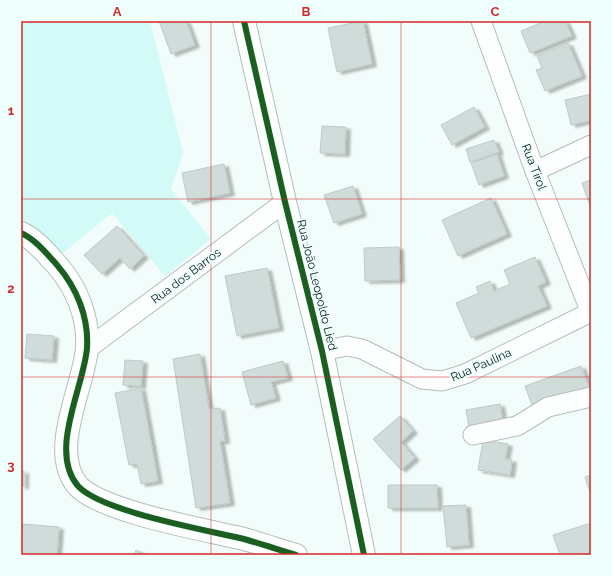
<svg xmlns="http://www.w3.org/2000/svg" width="612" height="576" font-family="Raleway,sans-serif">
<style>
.green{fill:#d2faf6}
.building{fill:#cfdcda;stroke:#bec9c8;filter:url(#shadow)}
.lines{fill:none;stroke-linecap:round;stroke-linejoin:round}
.minor-casing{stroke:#b2bebc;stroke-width:21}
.tertiary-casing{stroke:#b2bebc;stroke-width:24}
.minor{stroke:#fdfffe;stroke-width:19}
.tertiary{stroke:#fdfffe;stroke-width:22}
.cycleway-casing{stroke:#effffd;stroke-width:8}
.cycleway{stroke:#1b5e20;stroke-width:6}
.grid{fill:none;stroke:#d62828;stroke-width:1;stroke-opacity:0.55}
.labels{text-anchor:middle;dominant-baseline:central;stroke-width:4;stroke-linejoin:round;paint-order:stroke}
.street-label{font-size:12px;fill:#0c1b1a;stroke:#effffd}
.neatline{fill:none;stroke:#d62828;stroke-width:1.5}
.grid-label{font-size:13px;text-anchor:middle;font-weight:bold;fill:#d62828}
</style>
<defs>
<filter id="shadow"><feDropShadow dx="4.5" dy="2.5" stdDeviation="1" flood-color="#0004"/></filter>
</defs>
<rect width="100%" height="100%" fill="#f2fcfa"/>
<path class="green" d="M21,21H150L183,153L171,189L211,239L165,276L112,213L63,253L40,234L21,223Z"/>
<g class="building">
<path d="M159,21H186L195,45L171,54Z"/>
<path d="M363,21L372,64L337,72L328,28Z"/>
<path d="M545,21H565L572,36L530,53L521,31Z"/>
<path d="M568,43L582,76L545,91L536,70L542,68L537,56Z"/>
<path d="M591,94V120L571,125L565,100Z"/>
<path d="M474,107L485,127L452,145L441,125Z"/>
<path d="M322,126L346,127L345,154L320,153Z"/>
<path d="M494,140L499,152L470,162L466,149Z"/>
<path d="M497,154L504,176L479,185L471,163Z"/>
<path d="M224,164L230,193L188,202L182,173Z"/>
<path d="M591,180V209L582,183Z"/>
<path d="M353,186L362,214L334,223L324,195Z"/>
<path d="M491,198L507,234L458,256L442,220Z"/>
<path d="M117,226L144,256L130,269L120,258L102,274L84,255Z"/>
<path d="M399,247L400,280L365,281L364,248Z"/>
<path d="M535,257L546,282L538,286L547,306L471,338L456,303L479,293L476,287L490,281L494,291L510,284L504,270Z"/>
<path d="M267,268L279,328L237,336L225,276Z"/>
<path d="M27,334L54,336L52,360L25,358Z"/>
<path d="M200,354L209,409L220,408L225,441H220L230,503L196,508L173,359Z"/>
<path d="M125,360L143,361L141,386L123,385Z"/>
<path d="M283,361L288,378L271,382L276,398L251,405L242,372Z"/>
<path d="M581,366L589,387L533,408L525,386Z"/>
<path d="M141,388L158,481L141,484L137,464L129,465L115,393Z"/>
<path d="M500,404L503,423L469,428L466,410Z"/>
<path d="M400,416L413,431L401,442L415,458L401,470L373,439Z"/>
<path d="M483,440L508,444L505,459L512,460L510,475L478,470Z"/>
<rect x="21" y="471" width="3" height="15"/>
<path d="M591,475V495L585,477Z"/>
<path d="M388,485H437L438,508H388Z"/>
<path d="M466,505L469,545L447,547L443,506Z"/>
<path d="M591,523V555H560L553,535Z"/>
<path d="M23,524L59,527L57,555H21V533H22Z"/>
<path d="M136,550L147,555H134Z"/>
</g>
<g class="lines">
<g class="minor-casing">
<g id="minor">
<path d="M481,21L535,171L591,313"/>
<path d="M535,171L591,145"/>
<path d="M87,349L285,202"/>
<path d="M322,351L347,346L362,349L422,379L442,381L465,374L591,312"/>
<path d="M473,435L517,426L548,407L591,397"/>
</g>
</g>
<g class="tertiary-casing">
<g id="tertiary">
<path d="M244,21L285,202L322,351L364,555"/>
<path d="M21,233C35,239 47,254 57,265C77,288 89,318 87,348C84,387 48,451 78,486C102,512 207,530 244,539C262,544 279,550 296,555"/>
</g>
</g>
<use href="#minor" class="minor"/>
<use href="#tertiary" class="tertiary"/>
<g class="cycleway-casing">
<g id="cycleway">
<path d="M244,21L285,202L322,351L364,555"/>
<path d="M21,233C35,239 47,254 57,265C77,288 89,318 87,348C84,387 48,451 78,486C102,512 207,530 244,539C262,544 279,550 296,555"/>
</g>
</g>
<use href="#cycleway" class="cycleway"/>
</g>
<path class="grid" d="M211,21V555M401,21V555M21,199H591M21,377H591"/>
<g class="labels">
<g class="street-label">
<text transform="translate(534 167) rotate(69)">Rua Tirol</text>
<text transform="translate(186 276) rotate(-37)">Rua dos Barros</text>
<text transform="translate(317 285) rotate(76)">Rua João Leopoldo Lied</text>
<text transform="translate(481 365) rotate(-24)">Rua Paulina</text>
</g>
</g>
<rect width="612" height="576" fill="none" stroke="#effffd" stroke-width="44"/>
<rect x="22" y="22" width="568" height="532" class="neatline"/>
<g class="grid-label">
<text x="117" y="16">A</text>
<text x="306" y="16">B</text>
<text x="495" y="16">C</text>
<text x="11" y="115">1</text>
<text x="11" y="293">2</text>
<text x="11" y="470">3</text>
</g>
</svg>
